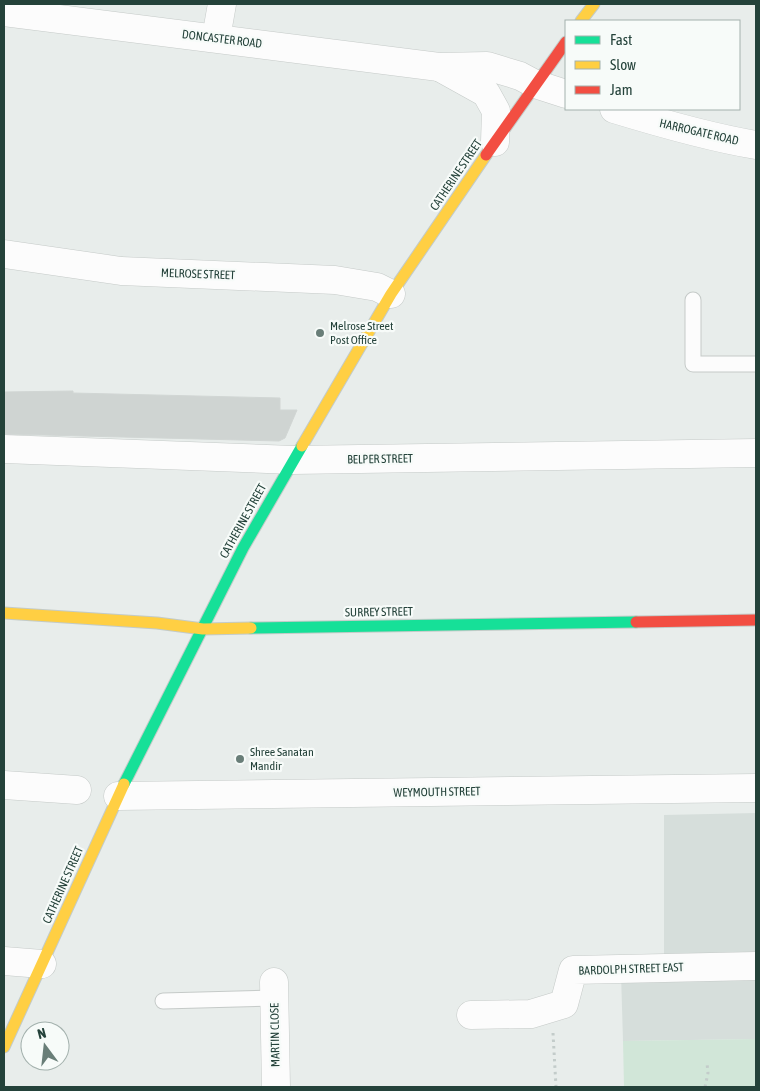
<svg xmlns="http://www.w3.org/2000/svg" width="760" height="1091" font-family="'Asap Condensed',sans-serif">
<style>
.built{fill:#d6dedb}
.green{fill:#d1e6d8}
.building{fill:#cfd4d2;stroke:#d1d6d4}
.lines{fill:none;stroke-linecap:round;stroke-linejoin:round}
.lane-casing{stroke:#c5cac8;stroke-width:17}
.street-casing{stroke:#c5cac8;stroke-width:29}
.fast-casing{stroke:#c3cbc8;stroke-width:13}
.slow-casing{stroke:#c3cbc8;stroke-width:13}
.jam-casing{stroke:#c3cbc8;stroke-width:13}
.path{stroke:#c3ccca;stroke-width:3;stroke-dasharray:2.5 4;stroke-linecap:butt}
.lane{stroke:#fcfcfc;stroke-width:15}
.street{stroke:#fcfcfc;stroke-width:28}
.fast{stroke:#16e098;stroke-width:11}
.slow{stroke:#ffcf43;stroke-width:11}
.jam{stroke:#f24e42;stroke-width:11}
.poi-dot{fill:#697e78;stroke:#f7fbf9;stroke-width:2}
.labels{text-anchor:middle;dominant-baseline:central;stroke-width:4.5;stroke-linejoin:round;paint-order:stroke}
.street-label{font-size:12px;fill:#24423a;stroke:#f7fbf9}
.poi-label{font-size:12px;fill:#24423a;stroke:#f7fbf9;text-anchor:start}
</style>
<rect width="100%" height="100%" fill="#e8edeb"/>
<g class="built">
<path d="M756,813V960L664,962V815Z"/>
<path d="M756,970V1039L623,1041L621,973Z"/>
</g>
<path class="green" d="M756,1039V1087H624L623,1041Z"/>
<path class="building" d="M73,391V393L280,398V410H297L285,438L279,441L4,434V392Z"/>
<g class="lines">
<g class="lane-casing">
<g id="lane">
<path d="M693,300V364H756"/>
<path d="M163,1001L274,998"/>
</g>
</g>
<g class="street-casing">
<g id="street">
<path d="M4,12L439,67L487,66L520,76L535,84L566,94"/>
<path d="M216,38L222,4"/>
<path d="M441,68L486,93L496,111L495,142"/>
<path d="M614,109C660,123 708,137 756,145"/>
<path d="M4,254L121,271L335,280L377,287L391,294"/>
<path d="M4,449L293,460L756,453"/>
<path d="M4,785L77,790"/>
<path d="M118,796L756,788"/>
<path d="M4,961L42,964"/>
<path d="M274,982L276,1087"/>
<path d="M471,1015L531,1014L564,1004L573,970L756,966"/>
</g>
</g>
<g class="fast-casing">
<g id="fast">
<path d="M251,628L636,622"/>
<path d="M124,784L243,548L302,446"/>
</g>
</g>
<g class="slow-casing">
<g id="slow">
<path d="M581,21L594,4"/>
<path d="M302,446L391,294L486,155"/>
<path d="M4,613L157,623L203,629L251,628"/>
<path d="M4,1047L124,784"/>
</g>
</g>
<g class="jam-casing">
<g id="jam">
<path d="M486,155L566,42"/>
<path d="M636,622L756,620"/>
</g>
</g>
<g class="path">
<path d="M553,1033L556,1087"/>
<path d="M705,1087L708,1073L707,1063"/>
</g>
<use href="#lane" class="lane"/>
<use href="#street" class="street"/>
<use href="#fast" class="fast"/>
<use href="#slow" class="slow"/>
<use href="#jam" class="jam"/>
</g>
<g class="poi-dot">
<circle cx="320" cy="333" r="5"/>
<circle cx="240" cy="759" r="5"/>
</g>
<g class="labels">
<g class="street-label">
<text transform="translate(222 39) rotate(7)">DONCASTER ROAD</text>
<text transform="translate(699 132) rotate(13)">HARROGATE ROAD</text>
<text transform="translate(456 175) rotate(-56)">CATHERINE STREET</text>
<text transform="translate(198 274) rotate(2)">MELROSE STREET</text>
<text transform="translate(380 459) rotate(-1)">BELPER STREET</text>
<text transform="translate(243 521) rotate(-61)">CATHERINE STREET</text>
<text transform="translate(379 612) rotate(-1)">SURREY STREET</text>
<text transform="translate(437 792) rotate(-1)">WEYMOUTH STREET</text>
<text transform="translate(63 885) rotate(-66)">CATHERINE STREET</text>
<text transform="translate(631 969) rotate(-2)">BARDOLPH STREET EAST</text>
<text transform="translate(275 1035) rotate(-91)">MARTIN CLOSE</text>
</g>
<g class="poi-label">
<text x="330" y="326">Melrose Street<tspan x="330" dy="14">Post Office</tspan></text>
<text x="250" y="752">Shree Sanatan<tspan x="250" dy="14">Mandir</tspan></text>
</g>
</g>
<rect width="760" height="1091" fill="none" stroke="#24423a" stroke-width="10"/>
<rect x="565" y="20" width="175" height="90" fill="#f7fbf9" stroke="#a3b1ad"/>
<rect x="575" y="36" width="25" height="8" fill="#16e098" stroke="#a3b1ad"/>
<text x="610" y="45" font-size="15" fill="#24423a">Fast</text>
<rect x="575" y="61" width="25" height="8" fill="#ffcf43" stroke="#a3b1ad"/>
<text x="610" y="70" font-size="15" fill="#24423a">Slow</text>
<rect x="575" y="86" width="25" height="8" fill="#f24e42" stroke="#a3b1ad"/>
<text x="610" y="95" font-size="15" fill="#24423a">Jam</text>
<g transform="translate(45 1046) rotate(345)"><circle r="24" fill="#f7fbf9" stroke="#a3b1ad"/>
<path d="M0-4L9 19L0 12L-9 19Z" fill="#697e78"/>
<text y="-8" font-size="14" font-weight="bold" text-anchor="middle" fill="#24423a">N</text>
</g>
</svg>
